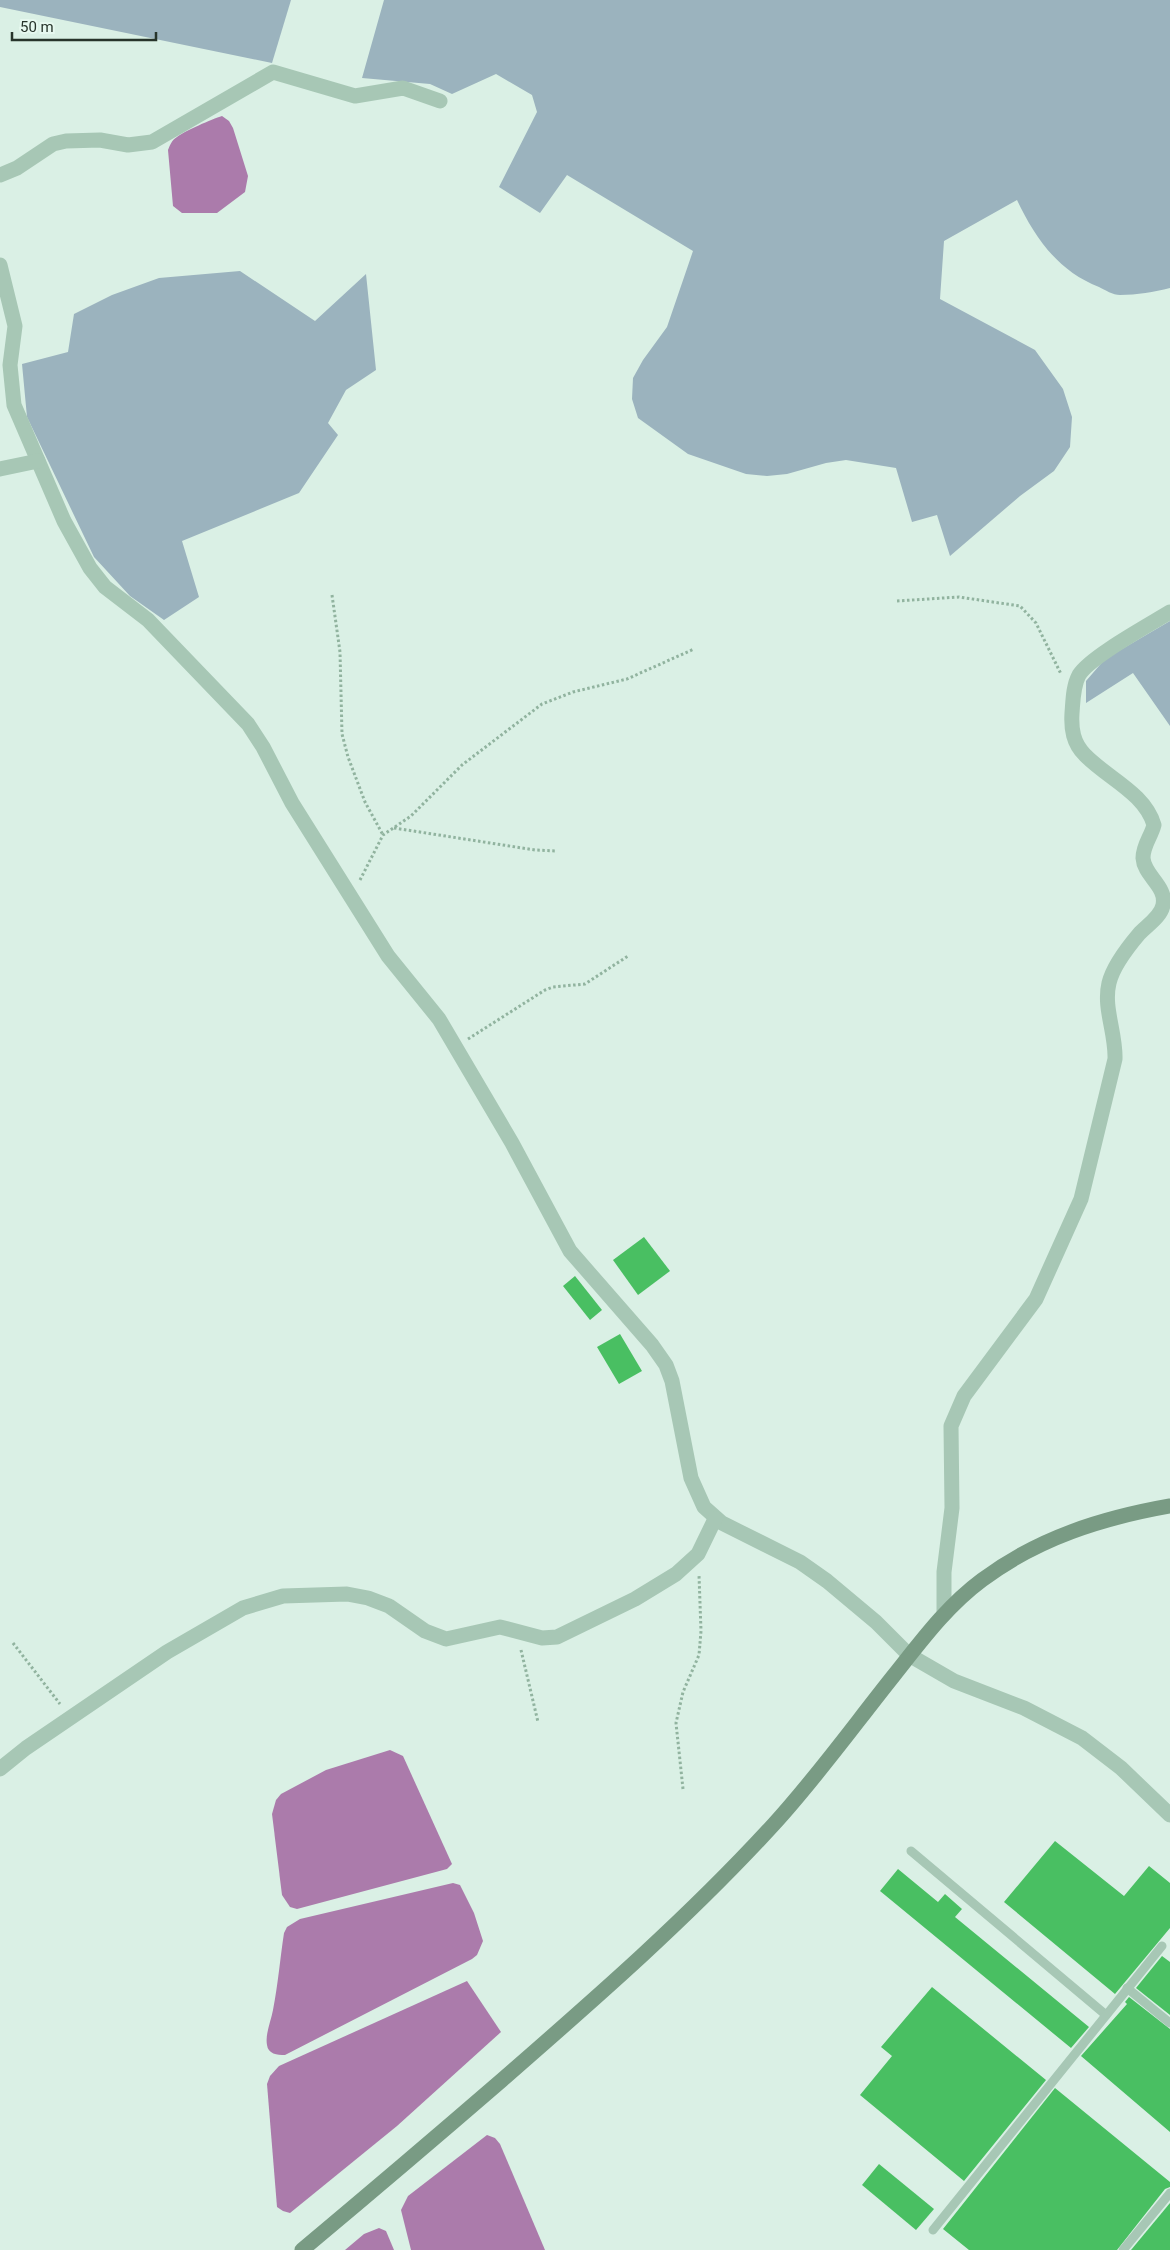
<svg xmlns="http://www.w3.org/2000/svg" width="1170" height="2250" font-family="Roboto,sans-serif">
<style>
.green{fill:#9bb3be}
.water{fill:#ab7bab}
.building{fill:#49bf62}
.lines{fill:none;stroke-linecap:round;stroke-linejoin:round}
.path{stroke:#91b39f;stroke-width:3;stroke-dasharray:2.5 2.5;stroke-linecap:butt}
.lane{stroke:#a7c7b5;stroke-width:9}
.street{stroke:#a7c7b5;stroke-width:15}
.secondary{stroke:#799b84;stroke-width:15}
</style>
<rect width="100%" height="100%" fill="#daf0e5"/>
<g class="green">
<path d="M0,0H291L272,63L0,7Z"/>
<path d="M384,0H1170V288C1154,292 1137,295 1120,295C1113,295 1105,290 1099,287C1058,271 1035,238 1017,200L944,241L940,299L1035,350L1063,389L1072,417L1070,447L1054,471L1020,496L950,556L937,515L912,522L896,468L846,460L826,463L787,474L767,476L746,474L688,454L638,418L632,399L633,378L643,360L667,327L693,251L567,175L540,213L499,187L537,112L532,95L496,74L452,94L430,84L362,78Z"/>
<path d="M240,271L315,321L366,274L376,370L346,390L328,423L338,435L299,493L182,541L199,597L164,620L130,596L94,557L27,417L22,364L68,352L74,314L112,295L159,278Z"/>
<path d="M1170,621V726L1133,673L1086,703V681L1105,659Z"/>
</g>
<g class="water">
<path d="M222,116L229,121L233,128L248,176L245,192L217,213H182L173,206L168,150C170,145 172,140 177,137C185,131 212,119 222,116Z"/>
<path d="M390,1750L403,1756L452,1864L447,1869L297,1909L290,1907L282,1895L272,1814L276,1800L281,1794L326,1770Z"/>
<path d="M453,1883L460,1885L474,1913L483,1941L477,1955L472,1959L285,2055C277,2055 268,2054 267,2045C265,2034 271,2021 273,2010C278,1985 280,1959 284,1933L287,1927L300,1919Z"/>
<path d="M467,1981L501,2032L397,2126L290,2213L283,2211L277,2207L267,2084L270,2076L279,2066Z"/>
<path d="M487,2135L495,2138L500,2144L545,2250H411L401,2210L408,2196Z"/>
<path d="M379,2228L386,2231L394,2250H345L364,2234Z"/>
</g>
<g class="building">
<path d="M644,1237L670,1271L638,1295L613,1260Z"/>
<path d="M575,1276L602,1310L590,1320L563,1286Z"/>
<path d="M620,1334L642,1371L619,1384L597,1347Z"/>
<path d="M1055,1841L1124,1896L1149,1866L1170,1883V1928L1115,1994L1004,1902Z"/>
<path d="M898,1869L938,1902L945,1894L962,1909L955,1917L1089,2027L1071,2048L880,1891Z"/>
<path d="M1162,1956L1170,1962V2015L1136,1988Z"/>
<path d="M932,1987L1046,2080L964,2181L860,2095L892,2056L881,2047Z"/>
<path d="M1129,1997L1170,2029V2132L1081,2056L1127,2004L1125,2002Z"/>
<path d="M1055,2088L1170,2182V2187L1165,2189L1117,2250H969L943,2229Z"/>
<path d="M879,2164L934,2209L916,2230L862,2185Z"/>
<path d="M1170,2203V2250H1131Z"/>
</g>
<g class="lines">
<g class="path">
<path d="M332,595L340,652L342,734L348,757L365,802L383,835"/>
<path d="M897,601L959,597L1020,606L1036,623L1061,674"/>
<path d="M394,828L535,850L556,851"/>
<path d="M360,880L383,835L411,816L462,765L542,704L573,692L627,679L694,649"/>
<path d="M468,1039L545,990L553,987L585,984L628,956"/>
<path d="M13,1643L60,1704"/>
<path d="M521,1650L538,1722"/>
<path d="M683,1789L676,1723L683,1692L699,1655L701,1631L699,1575"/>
</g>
<g class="lane">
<path d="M911,1851L1106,2015"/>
<path d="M1127,1988L1170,2023"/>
<path d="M933,2230L1162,1946"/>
<path d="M1123,2250L1170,2193"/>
</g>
<g class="street">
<path d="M0,175L17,168L53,144L66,141L100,140L128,145L152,142L273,72L355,96L403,88L440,101"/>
<path d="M0,265L15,326L10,365L14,405L64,521L90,568L105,587L148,620L248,724L263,747L292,803L388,956L439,1019L512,1143L570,1251L652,1345L666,1365L672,1381L691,1478L704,1507L722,1523L800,1562L827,1581L876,1622L909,1655L954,1681L1024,1708L1082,1738L1121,1768L1170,1815"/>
<path d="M0,469L38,461"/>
<path d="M944,1613V1572L952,1508L951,1426L964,1396L1036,1299L1081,1199L1115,1059C1116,1033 1103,1008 1109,983C1113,966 1128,947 1139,934C1146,926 1161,917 1163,905C1167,886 1144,876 1143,858C1143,845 1151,837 1154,825C1145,793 1107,778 1085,755C1073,743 1071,729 1072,713C1073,701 1073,686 1079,675C1090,657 1149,625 1170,612"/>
<path d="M0,1769L26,1748L167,1652L243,1608L283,1596L347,1594L368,1598L389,1606L425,1631L446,1639L500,1627L542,1638L557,1637L635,1599L676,1574L698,1554L715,1519"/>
</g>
<path class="secondary" d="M302,2250C369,2194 436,2137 502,2080C596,1998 690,1916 774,1824C817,1777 855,1724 895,1674C922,1640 947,1606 982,1580C1038,1538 1102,1518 1170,1506"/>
</g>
<path d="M12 32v8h144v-8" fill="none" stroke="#27342b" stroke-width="2.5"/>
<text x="20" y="32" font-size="15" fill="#27342b" stroke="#e6f8ef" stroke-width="4" paint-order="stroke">50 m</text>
</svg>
